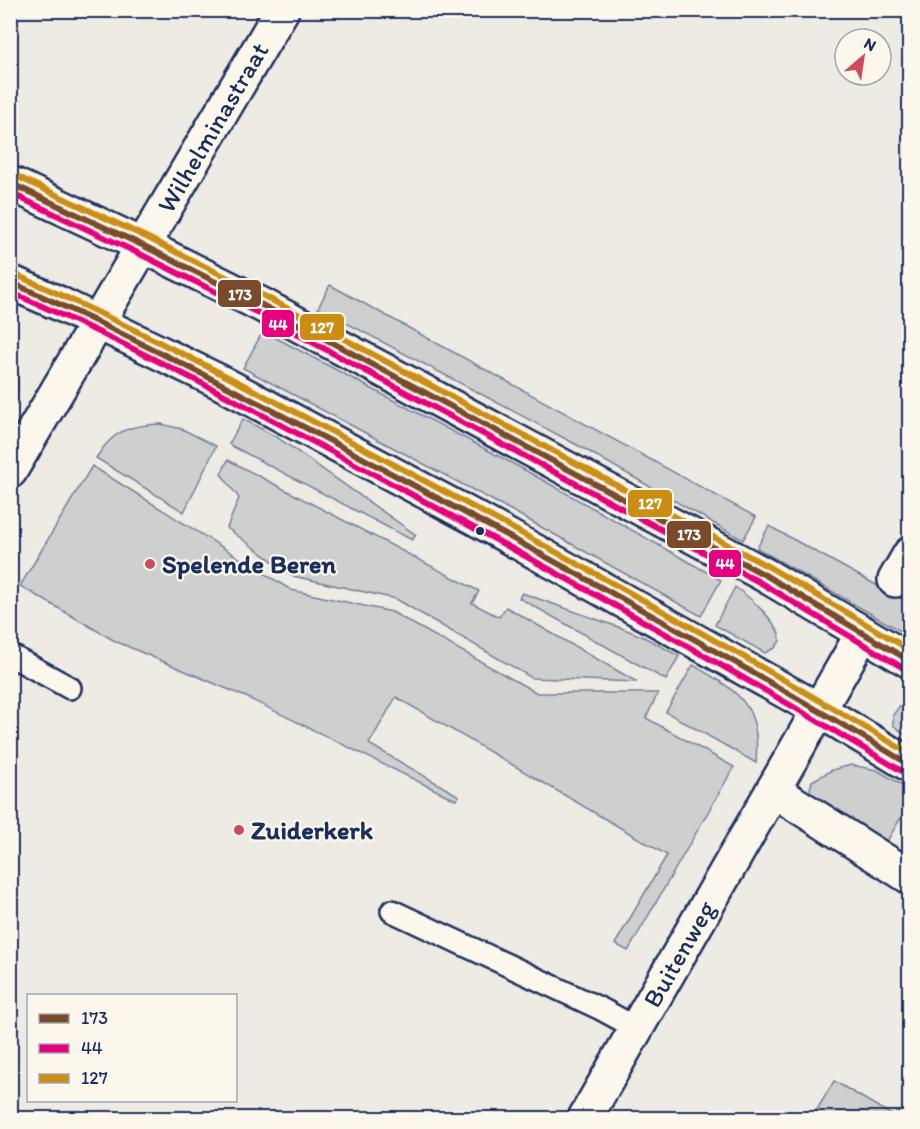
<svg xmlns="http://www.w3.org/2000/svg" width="920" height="1129" font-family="Itim,sans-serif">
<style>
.green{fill:#cecfcf;stroke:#747f96;stroke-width:1.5}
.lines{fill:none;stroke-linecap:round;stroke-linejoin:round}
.lane-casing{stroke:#1b2f5e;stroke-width:26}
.street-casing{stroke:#1b2f5e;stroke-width:38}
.secondary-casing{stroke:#1b2f5e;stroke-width:38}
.lane{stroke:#fbf7ec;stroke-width:21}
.street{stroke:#fbf7ec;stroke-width:33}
.secondary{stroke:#fbf7ec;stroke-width:33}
.bus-1-casing{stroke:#fbf7ec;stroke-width:10}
.bus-2-casing{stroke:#fbf7ec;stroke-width:10}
.bus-3-casing{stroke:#fbf7ec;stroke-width:10}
.bus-1{stroke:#7a4b2a;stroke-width:6}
.bus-2{stroke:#e5007d;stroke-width:6}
.bus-3{stroke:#cb8e13;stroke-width:6}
.bus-dot{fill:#1b2f5e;stroke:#fbf7ec;stroke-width:2}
.poi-dot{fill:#d1495b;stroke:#fbf7ec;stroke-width:2}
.labels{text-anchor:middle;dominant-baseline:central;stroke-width:4.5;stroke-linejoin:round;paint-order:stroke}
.street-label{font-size:26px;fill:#1b2f5e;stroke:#fbf7ec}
.poi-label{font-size:26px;font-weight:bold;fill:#1b2f5e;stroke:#fbf7ec;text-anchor:start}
.line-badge{stroke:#fbf7ec;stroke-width:2}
.badge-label{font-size:16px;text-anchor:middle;font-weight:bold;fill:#fff}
</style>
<rect width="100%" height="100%" fill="#eeebe4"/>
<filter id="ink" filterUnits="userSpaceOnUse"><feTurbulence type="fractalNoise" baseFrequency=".0167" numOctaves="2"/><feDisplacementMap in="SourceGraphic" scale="12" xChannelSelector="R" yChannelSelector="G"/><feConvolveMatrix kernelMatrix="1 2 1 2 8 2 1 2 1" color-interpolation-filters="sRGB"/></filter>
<g filter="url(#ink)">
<g class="green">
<path d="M330,285L756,517L743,540L579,446L318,308Z"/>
<path d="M263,331L523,469L721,580L701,616L505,507L243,368Z"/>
<path d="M11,344C18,363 20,384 16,404L11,400Z"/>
<path d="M243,419L278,438L416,535L412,540L232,446L229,444Z"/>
<path d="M161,424L182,429L216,446L184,512L96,458C113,430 130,425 161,424Z"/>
<path d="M228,460L479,591L472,603L499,617L506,607L637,682L532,678L396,599L293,576L227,528L239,498L221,474Z"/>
<path d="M92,466L291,590L392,612L537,693H658L646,718L734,767L628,951L615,944L667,855L396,697L369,744L459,796L456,800L246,697L115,641L20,586Z"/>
<path d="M769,526L909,603V636L757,548Z"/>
<path d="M735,587C748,596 782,625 780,641L775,648L765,653L715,625Z"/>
<path d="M522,593L624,629L644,637L679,656L666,680L519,598Z"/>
<path d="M693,665C739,692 761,704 756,763L666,712Z"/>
<path d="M901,704L909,705V738L893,725V715Z"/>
<path d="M851,765L877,770L909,789V817L903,814L886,843L812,795L810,789L812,781L832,770Z"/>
<path d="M834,1081L897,1118H812Z"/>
</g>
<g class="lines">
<g class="lane-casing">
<g id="lane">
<path d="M10,655L70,688"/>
<path d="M392,911L601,1009L636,1028"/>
</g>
</g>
<g class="street-casing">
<g id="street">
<path id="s1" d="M10,471L282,10"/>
<path d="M895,580L910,554"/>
<path d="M773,790L910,877"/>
<path id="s2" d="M585,1118L863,633"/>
</g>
</g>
<g class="secondary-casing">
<g id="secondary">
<path d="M10,183L144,246L262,305L765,575L910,661"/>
<path d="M10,282L58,303L222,383L475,518L819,710L910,765"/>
</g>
</g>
<use href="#lane" class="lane"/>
<use href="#street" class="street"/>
<use href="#secondary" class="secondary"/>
<g class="bus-1-casing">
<g id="bus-1">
<path d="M10,183L144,246L262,305L765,575L910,661"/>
<path d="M10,282C144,341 272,410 400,478C572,570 743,664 910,765"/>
</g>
</g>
<g class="bus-2-casing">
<g id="bus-2">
<path d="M10,193L140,254L258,313L761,583L905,669"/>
<path d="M10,292C142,349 267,417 394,485C566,577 738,672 905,773"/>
</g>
</g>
<g class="bus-3-casing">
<g id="bus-3">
<path d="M14,175L148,238L266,297L769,567L910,650"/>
<path d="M14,274C148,333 277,402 406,471C576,562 745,655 910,754"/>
</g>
</g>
<use href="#bus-1" class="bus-1"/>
<use href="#bus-2" class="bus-2"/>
<use href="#bus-3" class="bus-3"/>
</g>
</g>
<circle class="bus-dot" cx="480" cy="531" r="5"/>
<g class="poi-dot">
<circle cx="150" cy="564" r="6"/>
<circle cx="239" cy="830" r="6"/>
</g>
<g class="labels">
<g class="street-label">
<text stroke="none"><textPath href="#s1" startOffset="399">Wilhelminastraat</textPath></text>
<text stroke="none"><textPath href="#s2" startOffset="189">Buitenweg</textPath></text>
</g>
<g class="poi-label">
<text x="162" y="564">Spelende Beren</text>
<text x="251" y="830">Zuiderkerk</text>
</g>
</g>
<g class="line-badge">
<rect x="217" y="279" width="45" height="29" rx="6" fill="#7a4b2a"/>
<rect x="261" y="309" width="34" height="29" rx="6" fill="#e5007d"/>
<rect x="299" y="313" width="46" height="28" rx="6" fill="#cb8e13"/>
<rect x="627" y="489" width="46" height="29" rx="6" fill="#cb8e13"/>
<rect x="666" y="520" width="46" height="29" rx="6" fill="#7a4b2a"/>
<rect x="708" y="549" width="34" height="29" rx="6" fill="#e5007d"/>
</g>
<g class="badge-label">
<text x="240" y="300">173</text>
<text x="278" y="330">44</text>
<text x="322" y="333">127</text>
<text x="650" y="509">127</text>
<text x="689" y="540">173</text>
<text x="725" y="569">44</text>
</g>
<rect width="920" height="1129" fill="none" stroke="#fbf7ec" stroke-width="36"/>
<rect x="18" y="18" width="884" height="1093" fill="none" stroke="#1b2f5e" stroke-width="2" filter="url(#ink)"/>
<rect x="27" y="994" width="210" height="108" fill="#fbf7ec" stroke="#a1a7b3" stroke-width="1.5"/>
<rect x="39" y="1014" width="30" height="9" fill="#7a4b2a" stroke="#a1a7b3" stroke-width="1.5"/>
<text x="81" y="1024" font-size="18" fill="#1b2f5e">173</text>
<rect x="39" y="1044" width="30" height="9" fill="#e5007d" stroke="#a1a7b3" stroke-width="1.5"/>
<text x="81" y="1054" font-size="18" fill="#1b2f5e">44</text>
<rect x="39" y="1074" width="30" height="9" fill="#cb8e13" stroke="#a1a7b3" stroke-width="1.5"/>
<text x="81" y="1084" font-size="18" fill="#1b2f5e">127</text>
<g transform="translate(863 57) rotate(29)"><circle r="28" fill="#fbf7ec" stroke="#a1a7b3" stroke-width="1.5"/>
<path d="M0-4.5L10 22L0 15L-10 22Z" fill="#d1495b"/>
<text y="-9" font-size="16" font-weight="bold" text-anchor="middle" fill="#1b2f5e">N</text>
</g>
</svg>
